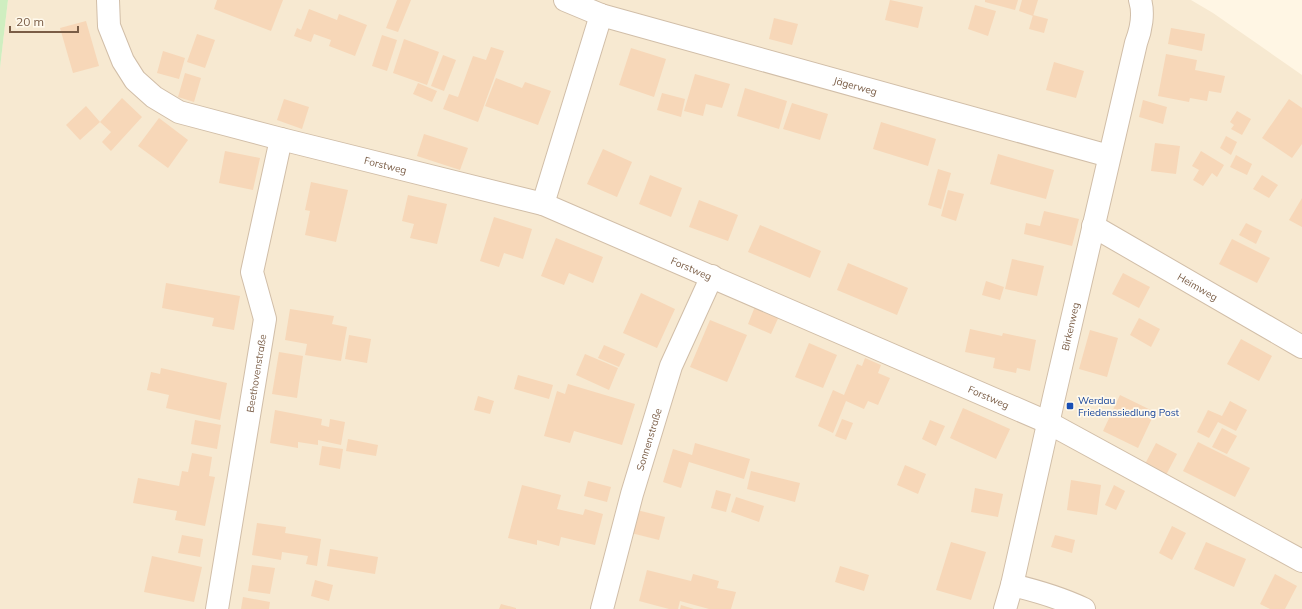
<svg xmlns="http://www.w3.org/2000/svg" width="1302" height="609" font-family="Mulish,sans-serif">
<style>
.residential{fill:#f7e9d1}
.green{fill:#cfeec0}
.building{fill:#f7d7b8}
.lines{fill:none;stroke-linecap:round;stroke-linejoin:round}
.minor-casing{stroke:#d1bea8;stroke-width:24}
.minor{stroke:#fff;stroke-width:22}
.transit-dot{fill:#1a4fb4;stroke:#fff9ec;stroke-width:1.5}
.labels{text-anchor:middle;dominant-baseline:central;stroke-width:3.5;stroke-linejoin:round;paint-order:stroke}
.street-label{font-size:10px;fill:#7a5d46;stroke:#fff9ec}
.transit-label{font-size:10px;fill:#164399;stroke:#fff9ec;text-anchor:start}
</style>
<rect width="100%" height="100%" fill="#fff6e4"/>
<path class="residential" d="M8,0H1191L1213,13L1302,75V609H0V68Z"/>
<path class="green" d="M0,0H8L0,68Z"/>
<g class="building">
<path d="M217,0H283L271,31L214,9Z"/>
<path d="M397,0H411L398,32L386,28Z"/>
<path d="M890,0L923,7L918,28L885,20Z"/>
<path d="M985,0H1018L1015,10L985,2Z"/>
<path d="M1022,0H1038L1033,16L1019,11Z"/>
<path d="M975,5L996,11L988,36L968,29Z"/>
<path d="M309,9L337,20L339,14L367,25L355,56L329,46L331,40L314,34L311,42L294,36L297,28L301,30Z"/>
<path d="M1033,15L1048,19L1044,33L1029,29Z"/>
<path d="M774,18L798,24L792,45L769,39Z"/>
<path d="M86,21L99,66L73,73L60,28Z"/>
<path d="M1171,28L1205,34L1202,51L1168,44Z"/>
<path d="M197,34L215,40L205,68L187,62Z"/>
<path d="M382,35L397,40L387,71L372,66Z"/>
<path d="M404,39L439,52L427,85L393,73Z"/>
<path d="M491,47L504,51L478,122L443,109L449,94L458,97L473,56L486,60Z"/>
<path d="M631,48L666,59L654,97L619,85Z"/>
<path d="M163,51L185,58L179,79L157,73Z"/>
<path d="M1166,54L1197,60L1195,70L1225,76L1221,93L1209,91L1207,101L1190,98L1189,102L1158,96Z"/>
<path d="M443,55L456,60L444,91L431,86Z"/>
<path d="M1054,62L1084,71L1076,98L1046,90Z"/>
<path d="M185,73L201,78L194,102L178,97Z"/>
<path d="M695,74L730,84L722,108L706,104L703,116L684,111Z"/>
<path d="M496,78L522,88L525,82L551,91L538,125L485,106Z"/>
<path d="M418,83L437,91L432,102L413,94Z"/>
<path d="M745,88L787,101L779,129L737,116Z"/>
<path d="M662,93L685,99L681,117L657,110Z"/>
<path d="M122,98L142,117L111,151L102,142L111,132L100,122Z"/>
<path d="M284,99L309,107L302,129L277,120Z"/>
<path d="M1289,99L1302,108V144L1292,158L1262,138Z"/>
<path d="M1143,100L1167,107L1163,124L1139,117Z"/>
<path d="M792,103L828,114L820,140L783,129Z"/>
<path d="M86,106L100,122L80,140L66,125Z"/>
<path d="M1237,111L1251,119L1242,135L1231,129L1234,125L1230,122Z"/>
<path d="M159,118L188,140L168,168L138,146Z"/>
<path d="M881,122L936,139L928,166L873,149Z"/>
<path d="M424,134L468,148L460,170L417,156Z"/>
<path d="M1226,136L1237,142L1231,155L1220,148Z"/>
<path d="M1155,143L1180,146L1176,174L1151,171Z"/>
<path d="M603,149L632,162L617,197L587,184Z"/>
<path d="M225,151L260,158L253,190L219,183Z"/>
<path d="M1201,151L1224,165L1217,177L1212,173L1203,186L1193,180L1199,170L1192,166Z"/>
<path d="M998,154L1054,170L1046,199L990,184Z"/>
<path d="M1236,155L1252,164L1247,175L1230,167Z"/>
<path d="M938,169L951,173L941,209L928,205Z"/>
<path d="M650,175L682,188L671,217L639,204Z"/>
<path d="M1262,175L1278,185L1269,198L1253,189Z"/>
<path d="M311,182L348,190L336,242L305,235L310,211L305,210Z"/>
<path d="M948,190L964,194L956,221L941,216Z"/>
<path d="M408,195L447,204L437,244L410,238L414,224L402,221Z"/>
<path d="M1302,198V227L1289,220Z"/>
<path d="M699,200L738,215L728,241L689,227Z"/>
<path d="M1044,211L1079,219L1072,246L1024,234L1026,223L1040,226Z"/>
<path d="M494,217L532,229L523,259L504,253L499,267L480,261Z"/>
<path d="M1246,223L1262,231L1256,244L1239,235Z"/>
<path d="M760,225L821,251L810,278L748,252Z"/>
<path d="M556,238L603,257L593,283L569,273L564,285L541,276Z"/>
<path d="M1232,239L1270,258L1257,283L1219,264Z"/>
<path d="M1012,259L1044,266L1037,296L1005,289Z"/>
<path d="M848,263L908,288L897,315L837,290Z"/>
<path d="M1123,273L1150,287L1139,308L1112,294Z"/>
<path d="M986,281L1004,287L1000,300L982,295Z"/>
<path d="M166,283L240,296L234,330L212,326L214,318L162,308Z"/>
<path d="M641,293L675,309L657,348L623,333Z"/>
<path d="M756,304L780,314L771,334L748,324Z"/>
<path d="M290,309L334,316L332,324L347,327L341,361L305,355L307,344L285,340Z"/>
<path d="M1139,318L1160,329L1151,347L1130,335Z"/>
<path d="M710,320L747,335L727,382L690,367Z"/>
<path d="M970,329L1002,336L1003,333L1036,340L1030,371L1017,368L1016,373L993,368L995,358L965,352Z"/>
<path d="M1090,330L1118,338L1107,377L1079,369Z"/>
<path d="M349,335L371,339L367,363L345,359Z"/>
<path d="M1241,339L1272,356L1259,381L1227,364Z"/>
<path d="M809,343L837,355L823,388L795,377Z"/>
<path d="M604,345L625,354L619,367L598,358Z"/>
<path d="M279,352L303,356L297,398L272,394Z"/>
<path d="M585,354L618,368L609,390L576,375Z"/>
<path d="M865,358L881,365L878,373L890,378L878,405L868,401L864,409L846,401L833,433L818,426L833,390L844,395L857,364L862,366Z"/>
<path d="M161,368L227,383L220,420L166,408L169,395L147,390L151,372L160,374Z"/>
<path d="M518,375L553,385L549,399L514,389Z"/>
<path d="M568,384L635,404L622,445L574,431L570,443L544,436L557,391L565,394Z"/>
<path d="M1120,395L1155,412L1138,448L1103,431Z"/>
<path d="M478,396L494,401L490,414L474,410Z"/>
<path d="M1230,401L1247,410L1236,431L1218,422L1209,438L1197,432L1208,410L1222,416Z"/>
<path d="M963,408L1010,429L996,459L950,438Z"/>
<path d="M275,410L322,419L321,425L329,427L330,419L345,422L341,445L318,440V445L298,442V448L270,443Z"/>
<path d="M842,419L853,423L846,440L835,436Z"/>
<path d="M195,420L221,425L217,449L191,444Z"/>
<path d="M930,420L945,426L936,446L922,439Z"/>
<path d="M1222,428L1237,436L1227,454L1212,447Z"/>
<path d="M348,439L378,445L376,456L346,451Z"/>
<path d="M1198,442L1250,468L1235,497L1183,471Z"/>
<path d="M695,443L750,459L744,479L689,462L681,488L663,482L673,449L692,455Z"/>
<path d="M1156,443L1177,454L1165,477L1144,466Z"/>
<path d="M322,446L343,449L340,469L319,465Z"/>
<path d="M192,453L212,457L209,476L215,477L205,526L175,520L177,511L133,503L138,478L179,486L182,471L188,472Z"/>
<path d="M905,465L926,474L918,494L897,485Z"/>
<path d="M751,471L800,483L795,502L747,489Z"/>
<path d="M1071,480L1101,485L1097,515L1067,510Z"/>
<path d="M588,481L611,487L607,502L584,496Z"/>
<path d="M522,485L561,495L557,509L583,515L585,509L603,514L595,545L561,537L559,546L537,540V545L508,538Z"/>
<path d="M1114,485L1125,491L1116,510L1105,505Z"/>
<path d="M975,488L1003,494L998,517L971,512Z"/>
<path d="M716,490L731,494L726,512L711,508Z"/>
<path d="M736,497L764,506L759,522L731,512Z"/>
<path d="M637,510L665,517L659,540L631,533Z"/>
<path d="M257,523L286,527L285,533L321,539L317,566L306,564L308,556L282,552L281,560L252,555Z"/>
<path d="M1172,526L1186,533L1172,560L1159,553Z"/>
<path d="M182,535L203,539L200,557L178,553Z"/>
<path d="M1055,535L1075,540L1072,553L1051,547Z"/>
<path d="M951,542L986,552L971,600L936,590Z"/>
<path d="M1206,542L1246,559L1234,587L1194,569Z"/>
<path d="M330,549L378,557L375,574L327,566Z"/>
<path d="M152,556L202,567L194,602L144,592Z"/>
<path d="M252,565L275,568L270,594L248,591Z"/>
<path d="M840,566L869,575L864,591L835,582Z"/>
<path d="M647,570L691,581L693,574L719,581L717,588L736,592L731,609H709L680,601L678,609H669L639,601Z"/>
<path d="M1275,574L1297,586L1285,609H1270L1260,604Z"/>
<path d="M315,580L333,585L329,601L311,596Z"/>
<path d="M243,597L270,602L269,609H241Z"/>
<path d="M501,604L516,608V609H499Z"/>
<path d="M681,605L694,609H680Z"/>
</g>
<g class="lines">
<g class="minor-casing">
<g id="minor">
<path id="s1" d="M108,0L109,26L123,61L135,80L154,97L179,112L281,139L543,204L1047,422L1302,561"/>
<path id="s2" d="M565,0L601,15L1109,156"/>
<path d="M543,204L601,15"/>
<path id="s3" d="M1093,226L1302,347"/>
<path d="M1012,585C1037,591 1061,598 1084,609"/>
<path id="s4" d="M217,609L265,319L252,272L281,139"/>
<path id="s5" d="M602,609L632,494L671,366L712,276"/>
<path id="s6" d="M1005,609L1012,585C1052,404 1093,224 1136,43C1141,30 1144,13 1140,0"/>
</g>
</g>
<use href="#minor" class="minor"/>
</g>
<rect class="transit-dot" x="1066" y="402" width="8" height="8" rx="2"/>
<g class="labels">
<g class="street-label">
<text stroke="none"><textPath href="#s2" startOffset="303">Jägerweg</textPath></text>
<text stroke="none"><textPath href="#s1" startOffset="354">Forstweg</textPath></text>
<text stroke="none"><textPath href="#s1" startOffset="678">Forstweg</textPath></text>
<text stroke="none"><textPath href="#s3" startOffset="121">Heimweg</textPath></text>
<text stroke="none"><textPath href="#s6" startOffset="290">Birkenweg</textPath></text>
<text stroke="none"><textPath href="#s4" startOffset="239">Beethovenstraße</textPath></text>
<text stroke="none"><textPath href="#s1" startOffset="1002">Forstweg</textPath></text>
<text stroke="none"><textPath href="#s5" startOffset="176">Sonnenstraße</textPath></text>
</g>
<g class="transit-label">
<text x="1078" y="400">Werdau<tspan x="1078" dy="12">Friedenssiedlung Post</tspan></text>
</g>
</g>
<path d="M10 26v6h68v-6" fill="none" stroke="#7a5d46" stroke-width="2"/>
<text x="16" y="26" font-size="12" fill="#7a5d46" stroke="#fff9ec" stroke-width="3" paint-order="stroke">20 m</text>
</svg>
